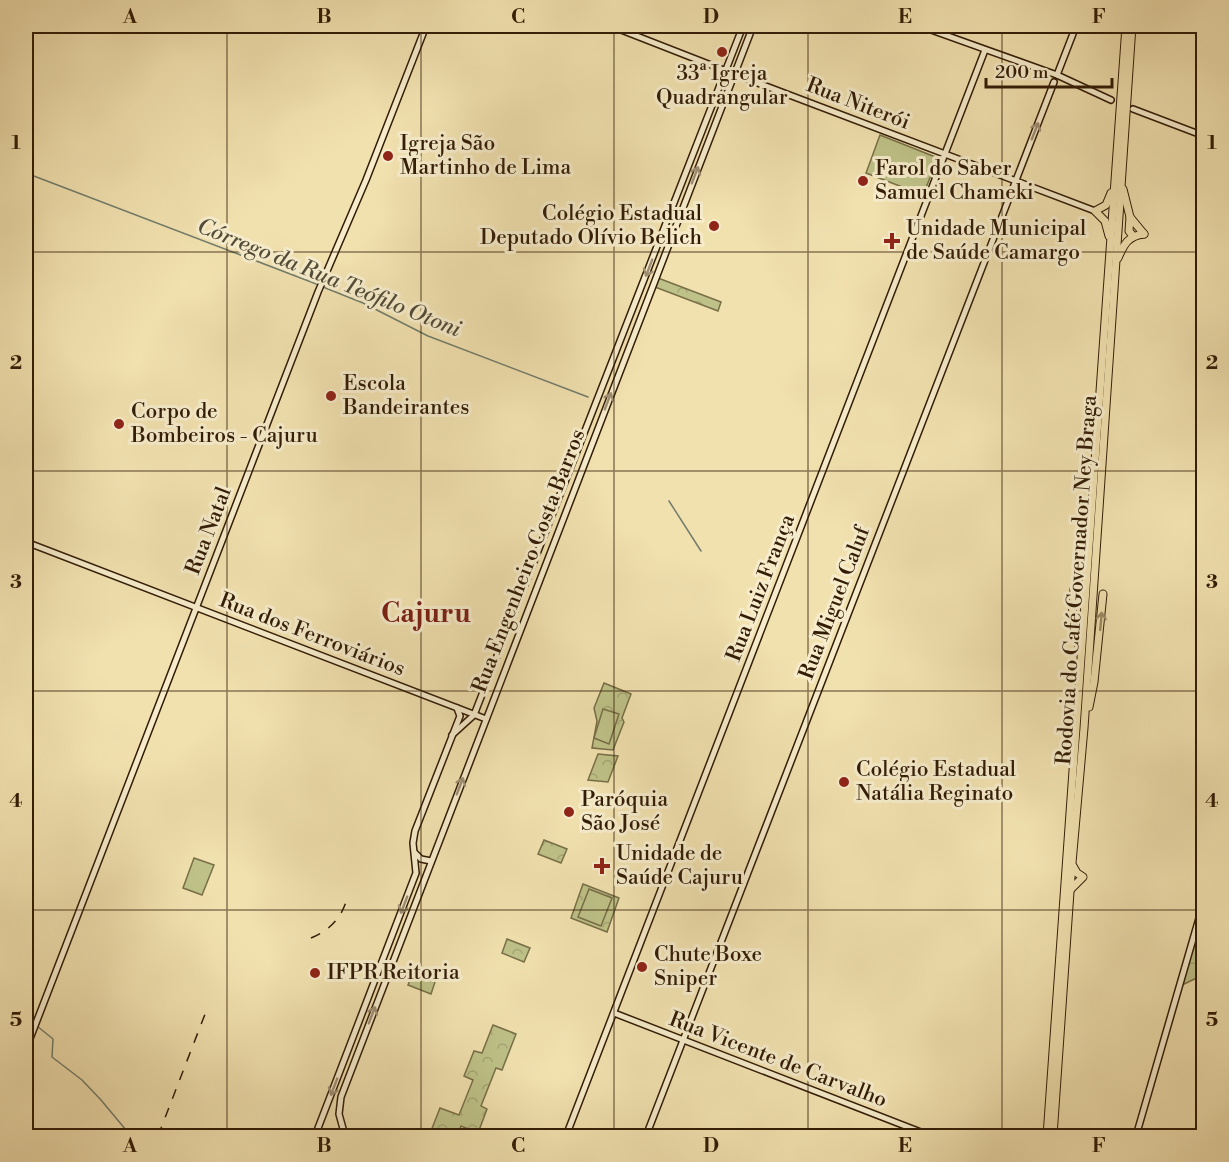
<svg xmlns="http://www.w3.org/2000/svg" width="1229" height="1162" font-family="'Libre Bodoni',serif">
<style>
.park{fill:url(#park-crowns);stroke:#786f47;stroke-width:1.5}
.garden{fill:#bec288;stroke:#786f47;stroke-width:1.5}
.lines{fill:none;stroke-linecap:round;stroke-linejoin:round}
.stream{stroke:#717c6c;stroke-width:1.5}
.secondary-casing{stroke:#321c06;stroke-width:8}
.highway-casing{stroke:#321c06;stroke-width:9}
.secondary{stroke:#f6eccb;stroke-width:5}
.highway{stroke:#f1e1af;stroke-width:7}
.rail{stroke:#321c06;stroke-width:1.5;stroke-dasharray:10 10;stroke-linecap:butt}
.oneway{stroke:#9e8e72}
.oneway2{stroke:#9b8863}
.grid{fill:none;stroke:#321c06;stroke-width:1.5;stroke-opacity:0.55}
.poi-dot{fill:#8f2418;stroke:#f6eccb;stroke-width:2}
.labels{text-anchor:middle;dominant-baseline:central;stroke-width:6;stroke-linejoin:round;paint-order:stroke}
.poi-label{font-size:21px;fill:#321c06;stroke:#f6eccb;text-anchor:start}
.street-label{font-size:21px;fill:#321c06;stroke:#f6eccb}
.water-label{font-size:22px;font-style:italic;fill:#524c39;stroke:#f6eccb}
.district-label{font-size:27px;font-weight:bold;fill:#7a1f14;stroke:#f6eccb}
.neatline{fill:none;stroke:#321c06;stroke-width:2}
.grid-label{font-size:20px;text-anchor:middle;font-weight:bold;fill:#321c06}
</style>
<defs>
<pattern id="park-crowns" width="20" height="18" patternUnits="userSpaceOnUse" patternTransform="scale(1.5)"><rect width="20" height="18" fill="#bec288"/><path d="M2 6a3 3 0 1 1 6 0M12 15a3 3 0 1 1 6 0" fill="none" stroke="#a4a674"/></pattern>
</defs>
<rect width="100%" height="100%" fill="#f1e1af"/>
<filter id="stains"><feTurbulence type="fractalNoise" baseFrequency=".00333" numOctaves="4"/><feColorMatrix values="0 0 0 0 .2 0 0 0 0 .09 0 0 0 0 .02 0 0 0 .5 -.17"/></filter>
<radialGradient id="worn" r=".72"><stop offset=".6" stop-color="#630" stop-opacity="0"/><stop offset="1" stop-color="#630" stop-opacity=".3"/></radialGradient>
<g class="park">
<path d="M658,278L721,302L718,311L655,287Z"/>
<path d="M604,683L631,694L622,718L624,722L613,750L592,748L597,721L594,708Z"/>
<path d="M598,754L618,756L608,782L588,780Z"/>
<path d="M544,840L567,849L561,863L538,854Z"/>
<path d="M583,884L619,898L607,932L571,918Z"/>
<path d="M1203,912V975L1182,985Z"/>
<path d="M507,939L530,948L524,962L502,953Z"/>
<path d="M414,970L436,979L431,994L408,985Z"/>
<path d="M493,1025L516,1034L502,1070L496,1068L481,1106L487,1109L478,1133L461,1126L457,1136H429L440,1108L459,1115L473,1080L464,1076L474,1051L482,1053Z"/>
</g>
<g class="garden">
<path d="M880,135L938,158L923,195L866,173Z"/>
<path d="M603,709L619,714L609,744L594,738Z"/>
<path d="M194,858L214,865L202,895L183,888Z"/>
<path d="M589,889L612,898L601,926L578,917Z"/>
</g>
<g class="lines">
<g class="stream">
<path d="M26,173L319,285"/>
<path d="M323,287L363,303L428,336L588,397"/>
<path d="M669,501L701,551"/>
<path d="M26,1013L34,1022"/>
<path d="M37,1026L53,1039L52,1057L82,1080L101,1100L131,1136"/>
</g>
<g class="secondary-casing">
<g id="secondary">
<path d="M611,26L734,74L1095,211"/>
<path d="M920,26L1057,75L1111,100"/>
<path d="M1057,75L1076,26"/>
<path d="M1133,109L1204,136"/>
<path d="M26,542L486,719"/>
<path d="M452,735L474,715L743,26"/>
<path d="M415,853L421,859L431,861"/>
<path d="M614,1013L931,1136"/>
<path d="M26,1049L318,292L366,180L426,26"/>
<path d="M315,1136L416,873L413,843L415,831L460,716L457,708"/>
<path d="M345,1136L339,1114L341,1097L753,26"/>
<path d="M566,1136L985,50"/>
<path d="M646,1136L1054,82"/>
<path d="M1136,1136L1204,901"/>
</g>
</g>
<g class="highway-casing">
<g id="highway">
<path d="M1123,189L1130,217L1144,234"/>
<path d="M1130,217L1129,231L1133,236"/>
<path d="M1109,236L1105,221L1095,211L1106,205L1111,193"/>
<path d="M1118,258C1124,244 1128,236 1144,234"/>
<path d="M1078,644L1077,633L1072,620L1074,589L1084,563"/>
<path d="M1089,707L1094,682L1103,594"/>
<path d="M1071,889L1083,877L1077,873L1073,866"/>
<path d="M1047,1136L1126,26"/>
<path d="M1053,1136L1072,863L1084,728L1132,26"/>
</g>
</g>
<use href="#secondary" class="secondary"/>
<use href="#highway" class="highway"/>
<g class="rail">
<path d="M311,938C328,931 340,920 346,902"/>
<path d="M158,1136L207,1009"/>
</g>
</g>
<defs><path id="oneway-shaft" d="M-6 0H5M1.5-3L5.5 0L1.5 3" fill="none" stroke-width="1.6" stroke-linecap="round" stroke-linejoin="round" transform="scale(1.5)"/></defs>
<g class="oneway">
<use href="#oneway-shaft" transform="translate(1035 131) rotate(-69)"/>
<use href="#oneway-shaft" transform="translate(695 175) rotate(-69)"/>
<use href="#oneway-shaft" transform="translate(649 268) rotate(111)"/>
<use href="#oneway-shaft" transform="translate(608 401) rotate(-69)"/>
<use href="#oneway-shaft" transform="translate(460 786) rotate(-69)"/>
<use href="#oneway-shaft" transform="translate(404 905) rotate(111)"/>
<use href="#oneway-shaft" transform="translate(372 1015) rotate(-69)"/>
<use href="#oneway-shaft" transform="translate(334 1087) rotate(111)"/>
</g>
<use class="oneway2" href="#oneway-shaft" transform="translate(1101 621) rotate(-85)"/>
<path class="grid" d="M227,26V1136M421,26V1136M614,26V1136M808,26V1136M1002,26V1136M26,252H1204M26,471H1204M26,691H1204M26,910H1204"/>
<g class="poi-dot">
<circle cx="722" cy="52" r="6"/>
<circle cx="388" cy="156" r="6"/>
<circle cx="863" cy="181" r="6"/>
<circle cx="714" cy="226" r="6"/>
<path d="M889 232h6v6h6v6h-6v6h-6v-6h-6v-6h6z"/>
<circle cx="331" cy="396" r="6"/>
<circle cx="119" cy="424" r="6"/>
<circle cx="844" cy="782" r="6"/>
<circle cx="569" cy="812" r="6"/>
<path d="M599 857h6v6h6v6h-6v6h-6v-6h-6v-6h6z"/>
<circle cx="642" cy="967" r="6"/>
<circle cx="315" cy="973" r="6"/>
</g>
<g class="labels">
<g class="poi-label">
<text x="722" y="74" text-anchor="middle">33ª Igreja<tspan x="722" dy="24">Quadrangular</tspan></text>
<text x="400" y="144">Igreja São<tspan x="400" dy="24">Martinho de Lima</tspan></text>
<text x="875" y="169">Farol do Saber<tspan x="875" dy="24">Samuel Chameki</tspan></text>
<text x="702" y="214" text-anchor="end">Colégio Estadual<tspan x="702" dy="24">Deputado Olívio Belich</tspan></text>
<text x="906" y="229">Unidade Municipal<tspan x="906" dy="24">de Saúde Camargo</tspan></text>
<text x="343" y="384">Escola<tspan x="343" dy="24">Bandeirantes</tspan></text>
<text x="131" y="412">Corpo de<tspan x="131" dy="24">Bombeiros - Cajuru</tspan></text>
<text x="856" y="770">Colégio Estadual<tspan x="856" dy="24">Natália Reginato</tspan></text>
<text x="581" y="800">Paróquia<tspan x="581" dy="24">São José</tspan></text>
<text x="616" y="854">Unidade de<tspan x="616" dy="24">Saúde Cajuru</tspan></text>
<text x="654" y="955">Chute Boxe<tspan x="654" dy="24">Sniper</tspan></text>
<text x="327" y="973">IFPR Reitoria</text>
</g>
<g class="street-label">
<text transform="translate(858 104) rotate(21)">Rua Niterói</text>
<text transform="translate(209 531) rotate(-69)">Rua Natal</text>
<text transform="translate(529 561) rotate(-69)">Rua Engenheiro Costa Barros</text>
<text transform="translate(1077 580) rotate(-86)">Rodovia do Café Governador Ney Braga</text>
<text transform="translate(761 588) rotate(-69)">Rua Luiz França</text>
<text transform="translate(835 603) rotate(-69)">Rua Miguel Caluf</text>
<text transform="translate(312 635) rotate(21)">Rua dos Ferroviários</text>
<text transform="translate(778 1060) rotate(21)">Rua Vicente de Carvalho</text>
</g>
<g class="water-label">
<text transform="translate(329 278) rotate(22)">Córrego da Rua Teófilo Otoni</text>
</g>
<g class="district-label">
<text x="426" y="614">Cajuru</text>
</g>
</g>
<rect width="1229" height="1162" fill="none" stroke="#f1e1af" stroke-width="66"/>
<path d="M986 78v9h126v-9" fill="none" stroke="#321c06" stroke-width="3"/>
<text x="995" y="78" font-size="18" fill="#321c06" stroke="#f6eccb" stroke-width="4.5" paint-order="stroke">200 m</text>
<rect x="33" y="33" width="1163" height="1096" class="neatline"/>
<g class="grid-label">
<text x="130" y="23">A</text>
<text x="324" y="23">B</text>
<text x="518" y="23">C</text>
<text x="711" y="23">D</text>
<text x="905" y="23">E</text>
<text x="1099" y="23">F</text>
<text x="16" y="149">1</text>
<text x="1212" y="149">1</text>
<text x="16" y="369">2</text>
<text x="1212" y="369">2</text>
<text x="16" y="588">3</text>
<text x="1212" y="588">3</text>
<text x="16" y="807">4</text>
<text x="1212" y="807">4</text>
<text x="16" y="1026">5</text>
<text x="1212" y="1026">5</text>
<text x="130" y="1152">A</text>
<text x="324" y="1152">B</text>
<text x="518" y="1152">C</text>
<text x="711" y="1152">D</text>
<text x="905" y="1152">E</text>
<text x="1099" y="1152">F</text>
</g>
<rect width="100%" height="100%" filter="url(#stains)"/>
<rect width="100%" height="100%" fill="url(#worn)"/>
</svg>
